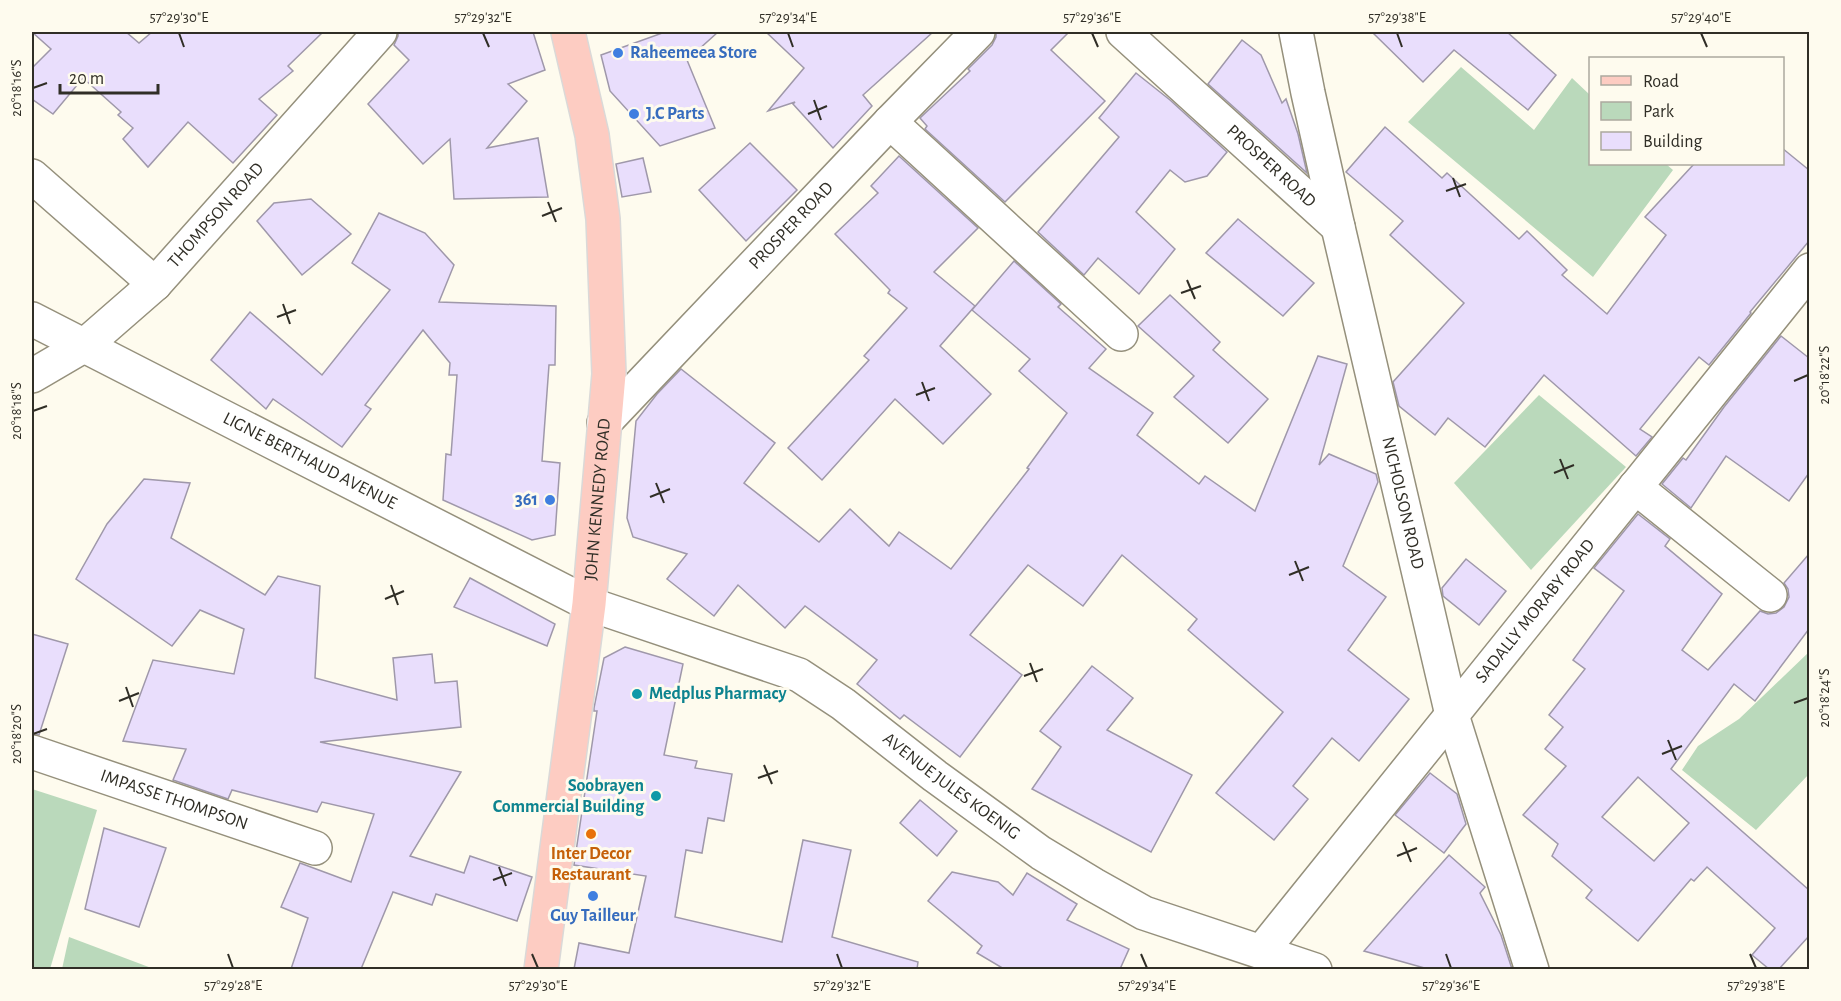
<svg xmlns="http://www.w3.org/2000/svg" width="1841" height="1001" font-family="'Alegreya Sans',sans-serif">
<style>
.green{fill:#bad9bb}
.building{fill:#e9defc;stroke:#9f98aa;stroke-width:1.5;fill-rule:evenodd}
.lines{fill:none;stroke-linecap:round;stroke-linejoin:round}
.minor-casing{stroke:#95907c;stroke-width:36}
.major-casing{stroke:#dad9d8;stroke-width:36}
.minor{stroke:#fff;stroke-width:33}
.major{stroke:#fdccc2;stroke-width:33}
.ticks{fill:none;stroke:#302e26;stroke-width:2}
.shop-dot{fill:#3f7fe0;stroke:#fefbee;stroke-width:2}
.culture-dot{fill:#0f9aa8;stroke:#fefbee;stroke-width:2}
.food-dot{fill:#e8710a;stroke:#fefbee;stroke-width:2}
.labels{text-anchor:middle;dominant-baseline:central;stroke-width:6;stroke-linejoin:round;paint-order:stroke}
.shop-label{font-size:18px;font-weight:bold;fill:#366cbe;stroke:#fefbee;text-anchor:start}
.street-label{font-size:18px;fill:#302e26;stroke:#fefbee}
.culture-label{font-size:18px;font-weight:bold;fill:#0d838f;stroke:#fefbee;text-anchor:start}
.food-label{font-size:18px;font-weight:bold;fill:#c56008;stroke:#fefbee}
.neatline{fill:none;stroke:#302e26;stroke-width:2}
.ticks-label{font-size:15px;text-anchor:middle;fill:#302e26}
</style>
<rect width="100%" height="100%" fill="#fefbee"/>
<g class="green">
<path d="M1461,67L1534,130L1572,78L1590,95V164H1666L1673,170L1593,277L1408,122Z"/>
<path d="M1539,395L1626,467L1531,570L1454,483Z"/>
<path d="M1809,652V774L1756,830L1682,770L1698,746L1739,719Z"/>
<path d="M32,789L97,810L50,969H32Z"/>
<path d="M69,937L154,969H62Z"/>
</g>
<g class="building">
<path d="M32,32H126L139,43L152,32H323L288,66L293,71L259,99L277,115L233,163L188,122L148,167L123,139L133,128L118,115L121,112L83,78L53,114L32,99V68L51,49Z"/>
<path d="M398,32H533L545,70L508,84L527,101L487,148L538,138L548,197L454,199L450,139L423,164L368,104L409,60L394,45L398,36Z"/>
<path d="M665,32H718L687,60L715,128L660,146L610,91L601,55Z"/>
<path d="M766,32H933L863,95L872,106L833,148L793,104L795,102L768,111L804,68Z"/>
<path d="M996,32H1069L1051,50L1105,101L1005,202L925,129L927,126L920,118L970,71L968,69L992,45L996,37Z"/>
<path d="M1372,32H1507L1556,75L1528,110L1454,50L1423,82Z"/>
<path d="M1242,40L1261,55L1282,103L1286,99L1298,134L1307,173L1208,84Z"/>
<path d="M1136,73L1170,100L1227,152L1207,176L1185,182L1170,170L1136,212L1175,249L1139,294L1098,258L1084,275L1038,232L1119,137L1099,118Z"/>
<path d="M1385,127L1442,178L1447,173L1519,239L1527,231L1567,270L1562,275L1607,314L1666,235L1645,217L1694,164H1782V148L1809,170V241L1750,312L1751,313L1709,365L1699,357L1640,429L1652,437L1636,456L1544,375L1485,447L1448,418L1435,435L1399,406L1393,382L1464,303L1390,235L1403,221L1346,172Z"/>
<path d="M750,143L797,190L746,241L699,190Z"/>
<path d="M899,156L978,228L934,272L975,306L940,346L991,394L943,444L895,399L822,480L788,448L869,360L864,356L907,308L888,293L890,290L835,234L878,193L871,186Z"/>
<path d="M643,158L651,192L622,197L616,164Z"/>
<path d="M311,199L351,234L302,275L257,221L274,203Z"/>
<path d="M379,213L425,233L454,265L439,302L556,306L555,365H549L542,461L560,463L555,535L532,540L443,500L446,454L451,455L457,375H449L450,363L423,330L365,405L371,409L342,447L273,399L266,409L211,360L250,312L322,375L390,290L352,263Z"/>
<path d="M1238,219L1314,283L1283,316L1206,253Z"/>
<path d="M1014,261L1061,304L1058,307L1106,349L1089,368L1153,413L1137,435L1199,484L1205,476L1255,511L1318,356L1347,364L1319,465L1329,454L1376,474L1378,482L1343,566L1386,597L1348,650L1409,699L1359,761L1332,738L1293,786L1308,799L1274,840L1216,793L1283,712L1188,630L1197,619L1122,555L1083,606L1028,565L970,635L1022,675L960,757L904,715L900,719L857,684L877,660L805,606L785,628L738,585L714,616L667,579L687,554L633,537L627,518L636,421L657,394L681,369L775,443L744,483L819,542L850,509L889,546L899,532L951,569L1029,469L1027,468L1067,413L1019,371L1030,359L972,310Z"/>
<path d="M1170,295L1220,342L1213,350L1268,399L1228,443L1174,397L1194,376L1138,326Z"/>
<path d="M1781,336L1809,358V473L1789,501L1726,456L1691,508L1662,484L1683,458L1686,460L1724,407Z"/>
<path d="M144,479L190,483L171,538L265,595L278,576L320,586L315,678L397,700L393,658L432,654L435,683L457,681L461,727L320,742L461,772L410,856L464,873L470,856L532,877L517,921L436,894L432,905L393,892L361,969H291L308,918L281,907L300,863L351,882L374,814L322,802L317,812L232,790L228,799L173,780L186,749L123,741L153,660L234,674L244,629L200,610L172,646L76,579L107,524Z"/>
<path d="M1638,514L1670,539L1665,546L1722,594L1682,650L1708,670L1760,611L1768,614L1776,613L1784,607L1789,597L1788,589L1784,583L1809,554V629L1755,701L1734,684L1671,769L1809,890V936L1779,969H1769L1752,955L1775,928L1707,867L1694,881L1691,879L1638,941L1586,898L1592,890L1552,856L1558,844L1523,815L1566,766L1545,749L1563,727L1549,715L1585,669L1573,660L1624,591L1594,568ZM1638,777L1689,823L1654,861L1602,817Z"/>
<path d="M1466,559L1506,591L1479,625L1443,596L1442,588Z"/>
<path d="M470,578L555,624L547,646L454,607Z"/>
<path d="M32,634L68,644L39,735L32,734Z"/>
<path d="M625,647L683,664L664,755L697,761L695,768L732,774L724,821L708,818L702,853L686,850L675,917L782,942L803,840L851,850L832,937L918,962L917,969H574L579,943L629,953L646,876L574,865L597,711H594V708L604,658Z"/>
<path d="M1092,666L1133,698L1107,730L1192,775L1151,852L1032,789L1061,747L1040,731Z"/>
<path d="M1430,773L1457,794L1466,824L1444,853L1395,815Z"/>
<path d="M920,800L957,831L937,856L900,823Z"/>
<path d="M104,828L166,848L139,927L85,909Z"/>
<path d="M1449,855L1485,887L1480,893L1501,935L1512,969H1428L1364,951Z"/>
<path d="M952,872L998,882L1013,895L1027,873L1077,904L1067,920L1129,949L1120,969H1004L977,953L982,946L928,901Z"/>
</g>
<g class="lines">
<g class="minor-casing">
<g id="minor">
<path id="s1" d="M1123,32L1338,227"/>
<path id="s2" d="M1296,32L1308,93L1338,227L1452,715L1532,970"/>
<path d="M890,122L1121,334"/>
<path d="M32,176L155,284"/>
<path id="s3" d="M32,319L589,604L799,675L843,704L935,776L1041,853L1094,885L1144,913L1315,970"/>
<path id="s4" d="M32,376L85,345L155,284L380,32"/>
<path id="s5" d="M604,423L890,122L978,32"/>
<path d="M1635,487L1770,595"/>
<path id="s6" d="M32,752L315,848"/>
<path id="s7" d="M1262,951L1810,270"/>
</g>
</g>
<g class="major-casing">
<g id="major">
<path id="s8" d="M541,970L589,604L609,374L603,219L592,135L568,32"/>
</g>
</g>
<use href="#minor" class="minor"/>
<use href="#major" class="major"/>
</g>
<path class="ticks" d="M179,33L184,47M483,33L489,47M788,33L793,47M1092,33L1098,47M1397,33L1402,47M1701,33L1707,47M33,88L47,83M814,100L821,120M808,114L827,106M1453,178L1460,197M1446,191L1466,184M548,202L556,222M542,216L562,208M1187,280L1195,299M1181,293L1201,286M283,304L290,324M277,317L296,310M1794,381L1808,375M922,382L929,401M916,395L935,388M33,411L47,406M1560,459L1568,479M1554,473L1574,465M656,483L664,503M650,497L670,489M1295,561L1303,581M1289,575L1309,567M391,585L398,605M385,599L404,591M1030,663L1037,682M1024,676L1043,669M126,687L133,707M119,701L139,693M1794,703L1808,698M33,734L47,729M1668,740L1676,760M1662,754L1682,746M764,765L772,784M758,778L778,771M1403,842L1411,862M1397,856L1417,848M499,867L506,886M493,880L512,873M228,954L233,968M532,954L538,968M837,954L842,968M1141,954L1147,968M1446,954L1451,968M1750,954L1756,968"/>
<g class="shop-dot">
<circle cx="618" cy="53" r="6"/>
<circle cx="634" cy="114" r="6"/>
<circle cx="550" cy="500" r="6"/>
<circle cx="593" cy="896" r="6"/>
</g>
<g class="culture-dot">
<circle cx="637" cy="694" r="6"/>
<circle cx="656" cy="796" r="6"/>
</g>
<circle class="food-dot" cx="591" cy="834" r="6"/>
<g class="labels">
<g class="shop-label">
<text x="630" y="53">Raheemeea Store</text>
<text x="646" y="114">J.C Parts</text>
<text x="538" y="500" text-anchor="end">361</text>
<text x="593" y="916" text-anchor="middle">Guy Tailleur</text>
</g>
<g class="street-label">
<text stroke="none"><textPath href="#s1" startOffset="200">PROSPER ROAD</textPath></text>
<text stroke="none"><textPath href="#s4" startOffset="246">THOMPSON ROAD</textPath></text>
<text stroke="none"><textPath href="#s5" startOffset="272">PROSPER ROAD</textPath></text>
<text stroke="none"><textPath href="#s3" startOffset="312">LIGNE BERTHAUD AVENUE</textPath></text>
<text stroke="none"><textPath href="#s8" startOffset="474">JOHN KENNEDY ROAD</textPath></text>
<text stroke="none"><textPath href="#s2" startOffset="483">NICHOLSON ROAD</textPath></text>
<text stroke="none"><textPath href="#s7" startOffset="436">SADALLY MORABY ROAD</textPath></text>
<text stroke="none"><textPath href="#s3" startOffset="1036">AVENUE JULES KOENIG</textPath></text>
<text stroke="none"><textPath href="#s6" startOffset="150">IMPASSE THOMPSON</textPath></text>
</g>
<g class="culture-label">
<text x="649" y="694">Medplus Pharmacy</text>
<text x="644" y="786" text-anchor="end">Soobrayen<tspan x="644" dy="21">Commercial Building</tspan></text>
</g>
<g class="food-label">
<text x="591" y="854">Inter Decor<tspan x="591" dy="21">Restaurant</tspan></text>
</g>
</g>
<rect width="1841" height="1001" fill="none" stroke="#fefbee" stroke-width="66"/>
<rect x="1589" y="57" width="195" height="108" fill="#fefbee" stroke="#aca99e" stroke-width="1.5"/>
<rect x="1601" y="76" width="30" height="9" fill="#fdccc2" stroke="#aca99e" stroke-width="1.5"/>
<text x="1643" y="87" font-size="18" fill="#302e26">Road</text>
<rect x="1601" y="102" width="30" height="18" fill="#bad9bb" stroke="#aca99e" stroke-width="1.5"/>
<text x="1643" y="117" font-size="18" fill="#302e26">Park</text>
<rect x="1601" y="132" width="30" height="18" fill="#e9defc" stroke="#aca99e" stroke-width="1.5"/>
<text x="1643" y="147" font-size="18" fill="#302e26">Building</text>
<path d="M60 84v9h98v-9" fill="none" stroke="#302e26" stroke-width="3"/>
<text x="69" y="84" font-size="18" fill="#302e26" stroke="#fefbee" stroke-width="4.5" paint-order="stroke">20 m</text>
<rect x="33" y="33" width="1775" height="935" class="neatline"/>
<g class="ticks-label">
<text x="179" y="22">57°29'30"E</text>
<text x="483" y="22">57°29'32"E</text>
<text x="788" y="22">57°29'34"E</text>
<text x="1092" y="22">57°29'36"E</text>
<text x="1397" y="22">57°29'38"E</text>
<text x="1701" y="22">57°29'40"E</text>
<text transform="translate(16 88) rotate(-90)" y="5">20°18'16"S</text>
<text transform="translate(1824 375) rotate(-90)" y="5">20°18'22"S</text>
<text transform="translate(16 411) rotate(-90)" y="5">20°18'18"S</text>
<text transform="translate(1824 698) rotate(-90)" y="5">20°18'24"S</text>
<text transform="translate(16 734) rotate(-90)" y="5">20°18'20"S</text>
<text x="233" y="990">57°29'28"E</text>
<text x="538" y="990">57°29'30"E</text>
<text x="842" y="990">57°29'32"E</text>
<text x="1147" y="990">57°29'34"E</text>
<text x="1451" y="990">57°29'36"E</text>
<text x="1756" y="990">57°29'38"E</text>
</g>
</svg>
